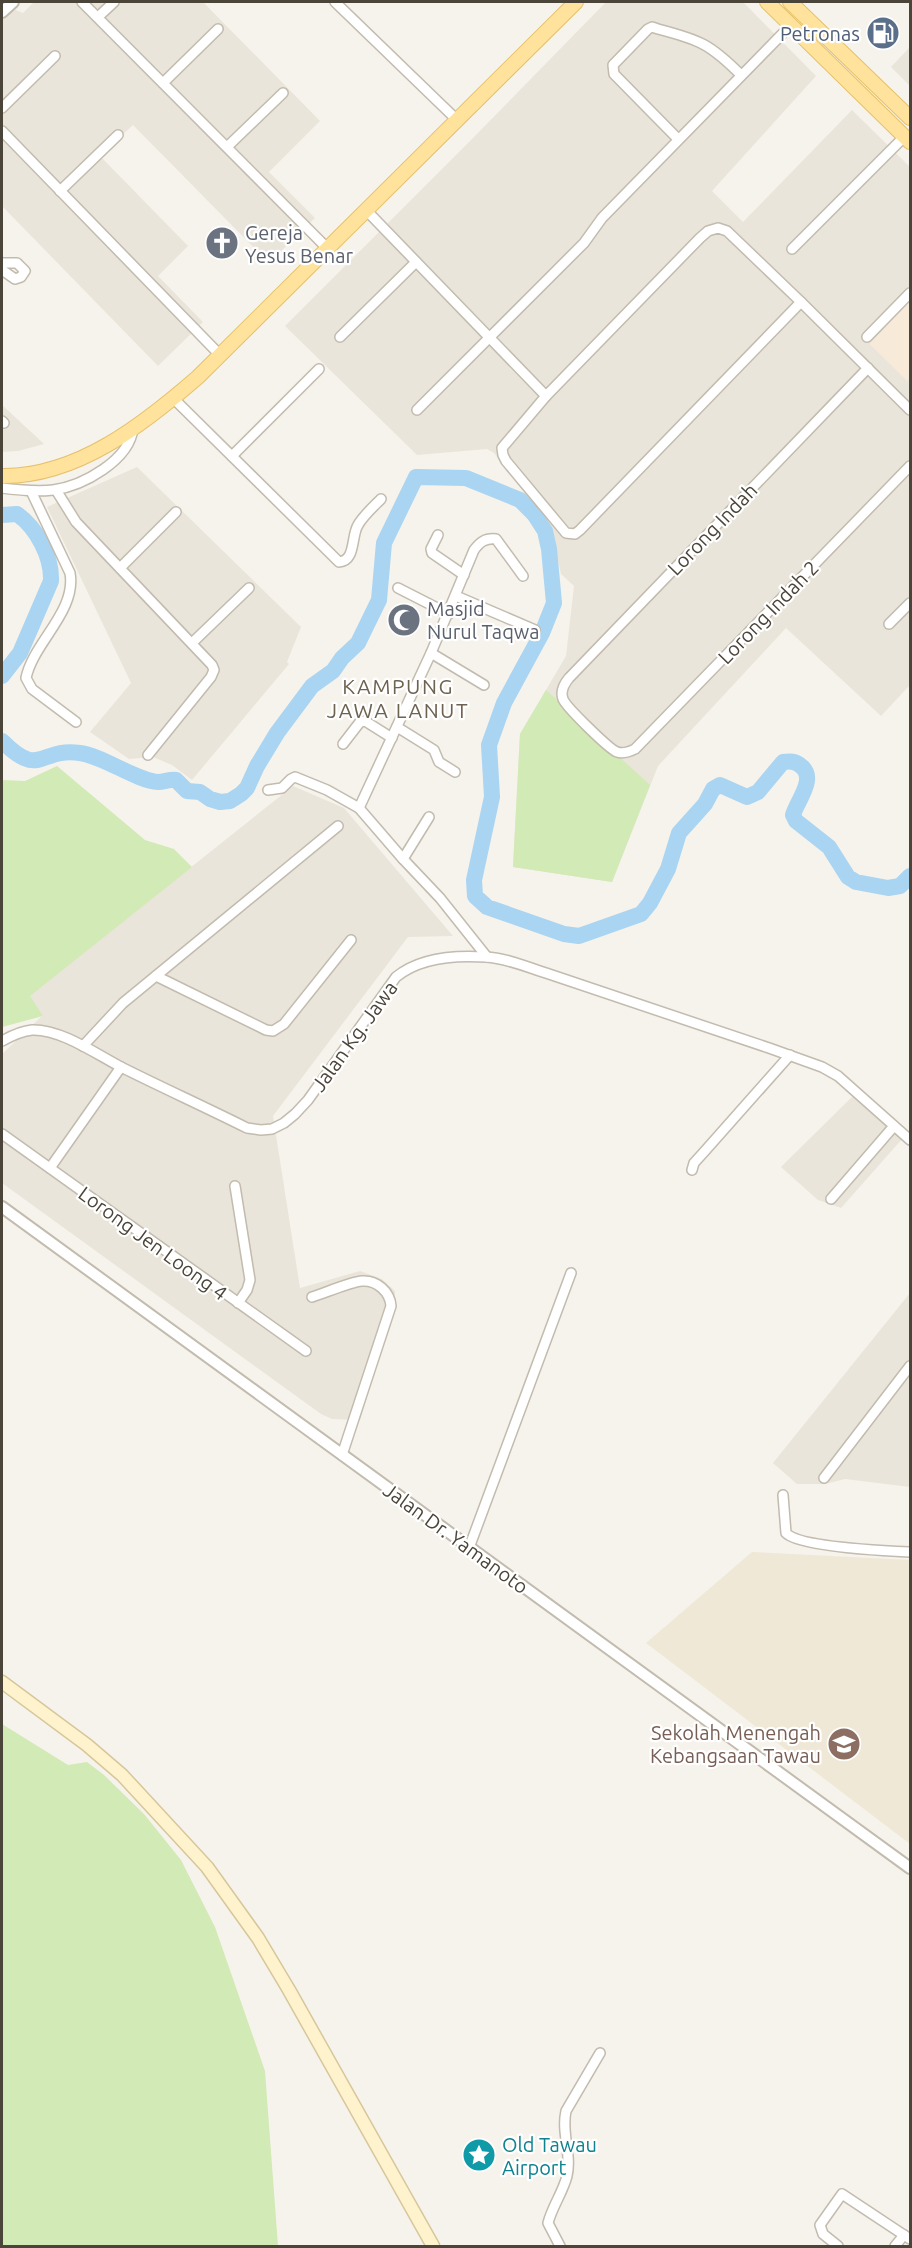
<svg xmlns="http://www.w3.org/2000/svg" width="912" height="2248" font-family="Ubuntu,sans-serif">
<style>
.residential{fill:#eae5da}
.commercial{fill:#f7ead8}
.education{fill:#efe8d6}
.green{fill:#d2eab5}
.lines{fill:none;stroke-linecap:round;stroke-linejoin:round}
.river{stroke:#a9d4f2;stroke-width:16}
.minor-casing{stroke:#c2bbae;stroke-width:12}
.tertiary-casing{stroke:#c2bbae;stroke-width:14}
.secondary-casing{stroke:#d6c79b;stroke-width:15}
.primary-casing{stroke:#e6c16a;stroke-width:16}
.minor{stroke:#fff;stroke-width:9}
.tertiary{stroke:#fff;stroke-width:10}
.secondary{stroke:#fff3cd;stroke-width:12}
.primary{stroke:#ffe39c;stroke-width:14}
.labels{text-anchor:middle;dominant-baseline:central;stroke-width:4.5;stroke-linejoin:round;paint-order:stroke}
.service-label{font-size:20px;fill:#4e5e75;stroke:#fff;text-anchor:end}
.worship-label{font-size:20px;fill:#5b616d;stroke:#fff;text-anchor:start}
.street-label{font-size:20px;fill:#4b4439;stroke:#fff}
.education-label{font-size:20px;fill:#785e54;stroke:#fff;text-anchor:end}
.culture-label{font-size:20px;fill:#0d838f;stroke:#fff;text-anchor:start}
.neighbourhood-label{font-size:21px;letter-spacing:1.5px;fill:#6e6250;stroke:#fff}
</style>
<rect width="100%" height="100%" fill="#f6f3ec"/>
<g class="residential">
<path d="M34,2H203L320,121L269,172L315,218L269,263L133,125L100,156L188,246L158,276L203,322L158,366L2,206V20L13,9L23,13Z"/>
<path d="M606,2H743L816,76L712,191L743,222L852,110L910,167V302L870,344L907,380L910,377V685L881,716L786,628L658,766L612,882L513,867L520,734L566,656L574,586L561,574L550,526L494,453L487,449L417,455L285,326L473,138Z"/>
<path d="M910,47V86L891,67Z"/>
<path d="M2,405L44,444L18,451L2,452Z"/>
<path d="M137,467L301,627L287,662L289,664L192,780L172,765L153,757L129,759L90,732L131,683L47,507Z"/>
<path d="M293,786L344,808L453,936L408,937L273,1116L300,1288L360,1271L382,1279L395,1291V1305L360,1420L332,1419L321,1414L2,1183V1054L42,1016L29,996Z"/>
<path d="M853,1096L902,1139L841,1208L818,1200L781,1167Z"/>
<path d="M910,1293V1487L845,1479L825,1484H797L773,1463Z"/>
</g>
<path class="commercial" d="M910,302V377L907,381L870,344Z"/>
<path class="education" d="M752,1552L910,1560V1844L646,1643Z"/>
<g class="green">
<path d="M546,690L650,785L612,882L513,867L520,734Z"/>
<path d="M57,766L145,840L174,849L192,867L30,996L43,1016L2,1027V780L25,781Z"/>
<path d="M2,1724L68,1765L87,1762L104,1775L144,1814L181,1860L215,1927L265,2071L278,2246H2Z"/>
</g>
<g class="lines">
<g class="river">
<path d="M2,515L17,514C37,528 52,557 51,581L20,653L2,676"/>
<path d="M2,741C41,780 39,747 80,753C103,756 137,781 158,782C164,782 170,779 176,780L187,791L200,792L210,799L220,802L230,801L241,794L247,788L257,766L277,733L312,686L333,671L342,658L358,643L379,600L384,543L416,477L466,478L520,500L534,514L545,531L549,549L554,603L542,633L504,703L489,745L492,797L474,880L475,896L487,907L564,934L579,936L641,914L650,903L668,869L679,833L705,804L713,789L720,785L747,797L758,792L783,762C790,761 795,761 801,766C817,778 797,801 793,815L796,821L829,847L848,877L856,882L888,888L900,886L910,876"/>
</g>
<g class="minor-casing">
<g id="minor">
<path d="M82,2L327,248"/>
<path d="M335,2L456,119"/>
<path d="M98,17L114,2"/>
<path d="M163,83L218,29"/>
<path d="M2,108L55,56"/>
<path d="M2,131L220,355"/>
<path d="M678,139L614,74L613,65L648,29L652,27L658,29C700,40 710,44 741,75"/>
<path d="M227,147L283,93"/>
<path d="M60,191L118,135"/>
<path d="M366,210L546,396"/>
<path d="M718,228L727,231L801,302L580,530L575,534L566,533L506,461L503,455L502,448L546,396L700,238L708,231Z"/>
<path d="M792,249L905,136"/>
<path d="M2,263H17L25,271L21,277L15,279L2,270"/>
<path d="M801,302L910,410"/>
<path d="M340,337L416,262"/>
<path d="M867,337L910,293"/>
<path d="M868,368L569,678C564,684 560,691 563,699C566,707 609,749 617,752C623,754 629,752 635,749L910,466"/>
<path d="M173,398L339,562C356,561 351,536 358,525C363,516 373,507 381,499"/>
<path d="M417,410L584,243L602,218L791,25"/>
<path d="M2,421L4,423"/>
<path d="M232,456L319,369"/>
<path d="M2,488C19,490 35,492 53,490C83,486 130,460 133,428"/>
<path d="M56,490L76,522L212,665L214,670L211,677L148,755"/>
<path d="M31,491L70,573C77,611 33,643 26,678L32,689L76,722"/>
<path d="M438,535L431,549L432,553L464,575"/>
<path d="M120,568L176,512"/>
<path d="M398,588L449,614"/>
<path d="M456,596L535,630"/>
<path d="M889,624L910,603"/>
<path d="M192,643L249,588"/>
<path d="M431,653L484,685"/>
<path d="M397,727L434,750L439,762L455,772"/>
<path d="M343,744L360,722L365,721L392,738"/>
<path d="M268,790L282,788L291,779L295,777L327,790L359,808L403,859L440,898L487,957"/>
<path d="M359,808L431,653L474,550C480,542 485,538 496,539L523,576"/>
<path d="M403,859L429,817"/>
<path d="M156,976L266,1030L273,1031L284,1024L351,940"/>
<path d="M2,1041C11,1036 21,1031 32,1030C61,1029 96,1054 121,1067C163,1088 205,1107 247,1128L261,1130L272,1129L284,1123L295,1114L308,1100L396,977C420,957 456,955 486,957C506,958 527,967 546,973L769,1048L822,1067L838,1076L910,1140"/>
<path d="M83,1046L123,1003L338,826"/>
<path d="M2,1134L306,1351"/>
<path d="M50,1168L121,1067"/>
<path d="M692,1170L694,1163L704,1152L790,1055"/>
<path d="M235,1186L250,1280L247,1290L238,1303"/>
<path d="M831,1199L894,1126"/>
<path d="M312,1297C325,1293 350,1282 362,1281C377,1280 390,1292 391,1306L342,1455"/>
<path d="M824,1478L910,1366"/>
<path d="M783,1495L786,1533C799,1547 888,1551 910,1552"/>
<path d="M469,1548L571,1273"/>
<path d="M560,2246L548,2223C552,2207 563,2192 567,2176C572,2154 561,2133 566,2111L600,2053"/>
<path d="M838,2246L823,2234L820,2225L842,2194L910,2239"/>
<path d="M895,2246L904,2235"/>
</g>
</g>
<g class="tertiary-casing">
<g id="tertiary">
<path d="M2,12L13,2"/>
<path d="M2,1207L910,1868"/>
</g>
</g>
<g class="secondary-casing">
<path id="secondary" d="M2,1682L87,1745L122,1775L207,1867L258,1938L289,1990L433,2246"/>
</g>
<g class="primary-casing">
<g id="primary">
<path d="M767,2L910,142"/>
<path d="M790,2L910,118"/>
<path d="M2,476C77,477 144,424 198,377L576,2"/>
</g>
</g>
<use href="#minor" class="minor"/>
<use href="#tertiary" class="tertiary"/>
<use href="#secondary" class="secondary"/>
<use href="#primary" class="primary"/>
</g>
<defs>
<g id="fuel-disc" transform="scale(1.725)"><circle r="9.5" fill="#5c6f8a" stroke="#fff"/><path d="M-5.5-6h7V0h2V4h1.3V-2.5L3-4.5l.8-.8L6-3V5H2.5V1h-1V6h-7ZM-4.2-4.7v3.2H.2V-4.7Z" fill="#fff"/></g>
<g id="church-disc" transform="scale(1.725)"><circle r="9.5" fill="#6b7280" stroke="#fff"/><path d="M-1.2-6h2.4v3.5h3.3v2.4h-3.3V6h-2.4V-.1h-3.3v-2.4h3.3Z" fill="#fff"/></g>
<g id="mosque-disc" transform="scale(1.725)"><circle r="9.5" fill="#6b7280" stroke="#fff"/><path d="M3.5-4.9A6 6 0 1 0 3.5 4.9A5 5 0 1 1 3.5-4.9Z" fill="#fff"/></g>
<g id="school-disc" transform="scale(1.725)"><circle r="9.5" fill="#8d6e63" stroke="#fff"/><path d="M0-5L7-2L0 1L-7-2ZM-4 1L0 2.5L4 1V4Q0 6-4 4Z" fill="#fff"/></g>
<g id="sight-disc" transform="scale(1.725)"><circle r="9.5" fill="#0f9aa8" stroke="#fff"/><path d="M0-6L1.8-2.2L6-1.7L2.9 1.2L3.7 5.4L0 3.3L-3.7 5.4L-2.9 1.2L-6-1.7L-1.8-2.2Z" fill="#fff"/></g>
</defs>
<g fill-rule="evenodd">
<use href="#fuel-disc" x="883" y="33"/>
<use href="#church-disc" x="222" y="243"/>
<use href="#mosque-disc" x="404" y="620"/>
<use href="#school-disc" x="844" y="1744"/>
<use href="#sight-disc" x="479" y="2155"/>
</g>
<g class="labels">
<g class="service-label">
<text x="860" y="33">Petronas</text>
</g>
<g class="worship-label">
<text x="245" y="232">Gereja<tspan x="245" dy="23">Yesus Benar</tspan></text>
<text x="427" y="608">Masjid<tspan x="427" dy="23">Nurul Taqwa</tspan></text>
</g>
<g class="street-label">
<text transform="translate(712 529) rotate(-46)">Lorong Indah</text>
<text transform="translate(768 612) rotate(-46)">Lorong Indah 2</text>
<text transform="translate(354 1036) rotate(-54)">Jalan Kg. Jawa</text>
<text transform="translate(153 1243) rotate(36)">Lorong Jen Loong 4</text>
<text transform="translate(456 1538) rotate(36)">Jalan Dr. Yamanoto</text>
</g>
<g class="education-label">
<text x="821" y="1732">Sekolah Menengah<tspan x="821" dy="23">Kebangsaan Tawau</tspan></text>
</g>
<g class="culture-label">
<text x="502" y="2144">Old Tawau<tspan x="502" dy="23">Airport</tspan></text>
</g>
<g class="neighbourhood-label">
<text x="398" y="686">KAMPUNG<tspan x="398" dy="24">JAWA LANUT</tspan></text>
</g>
</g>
<rect width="912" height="2248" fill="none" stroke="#4b4439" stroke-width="6"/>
</svg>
